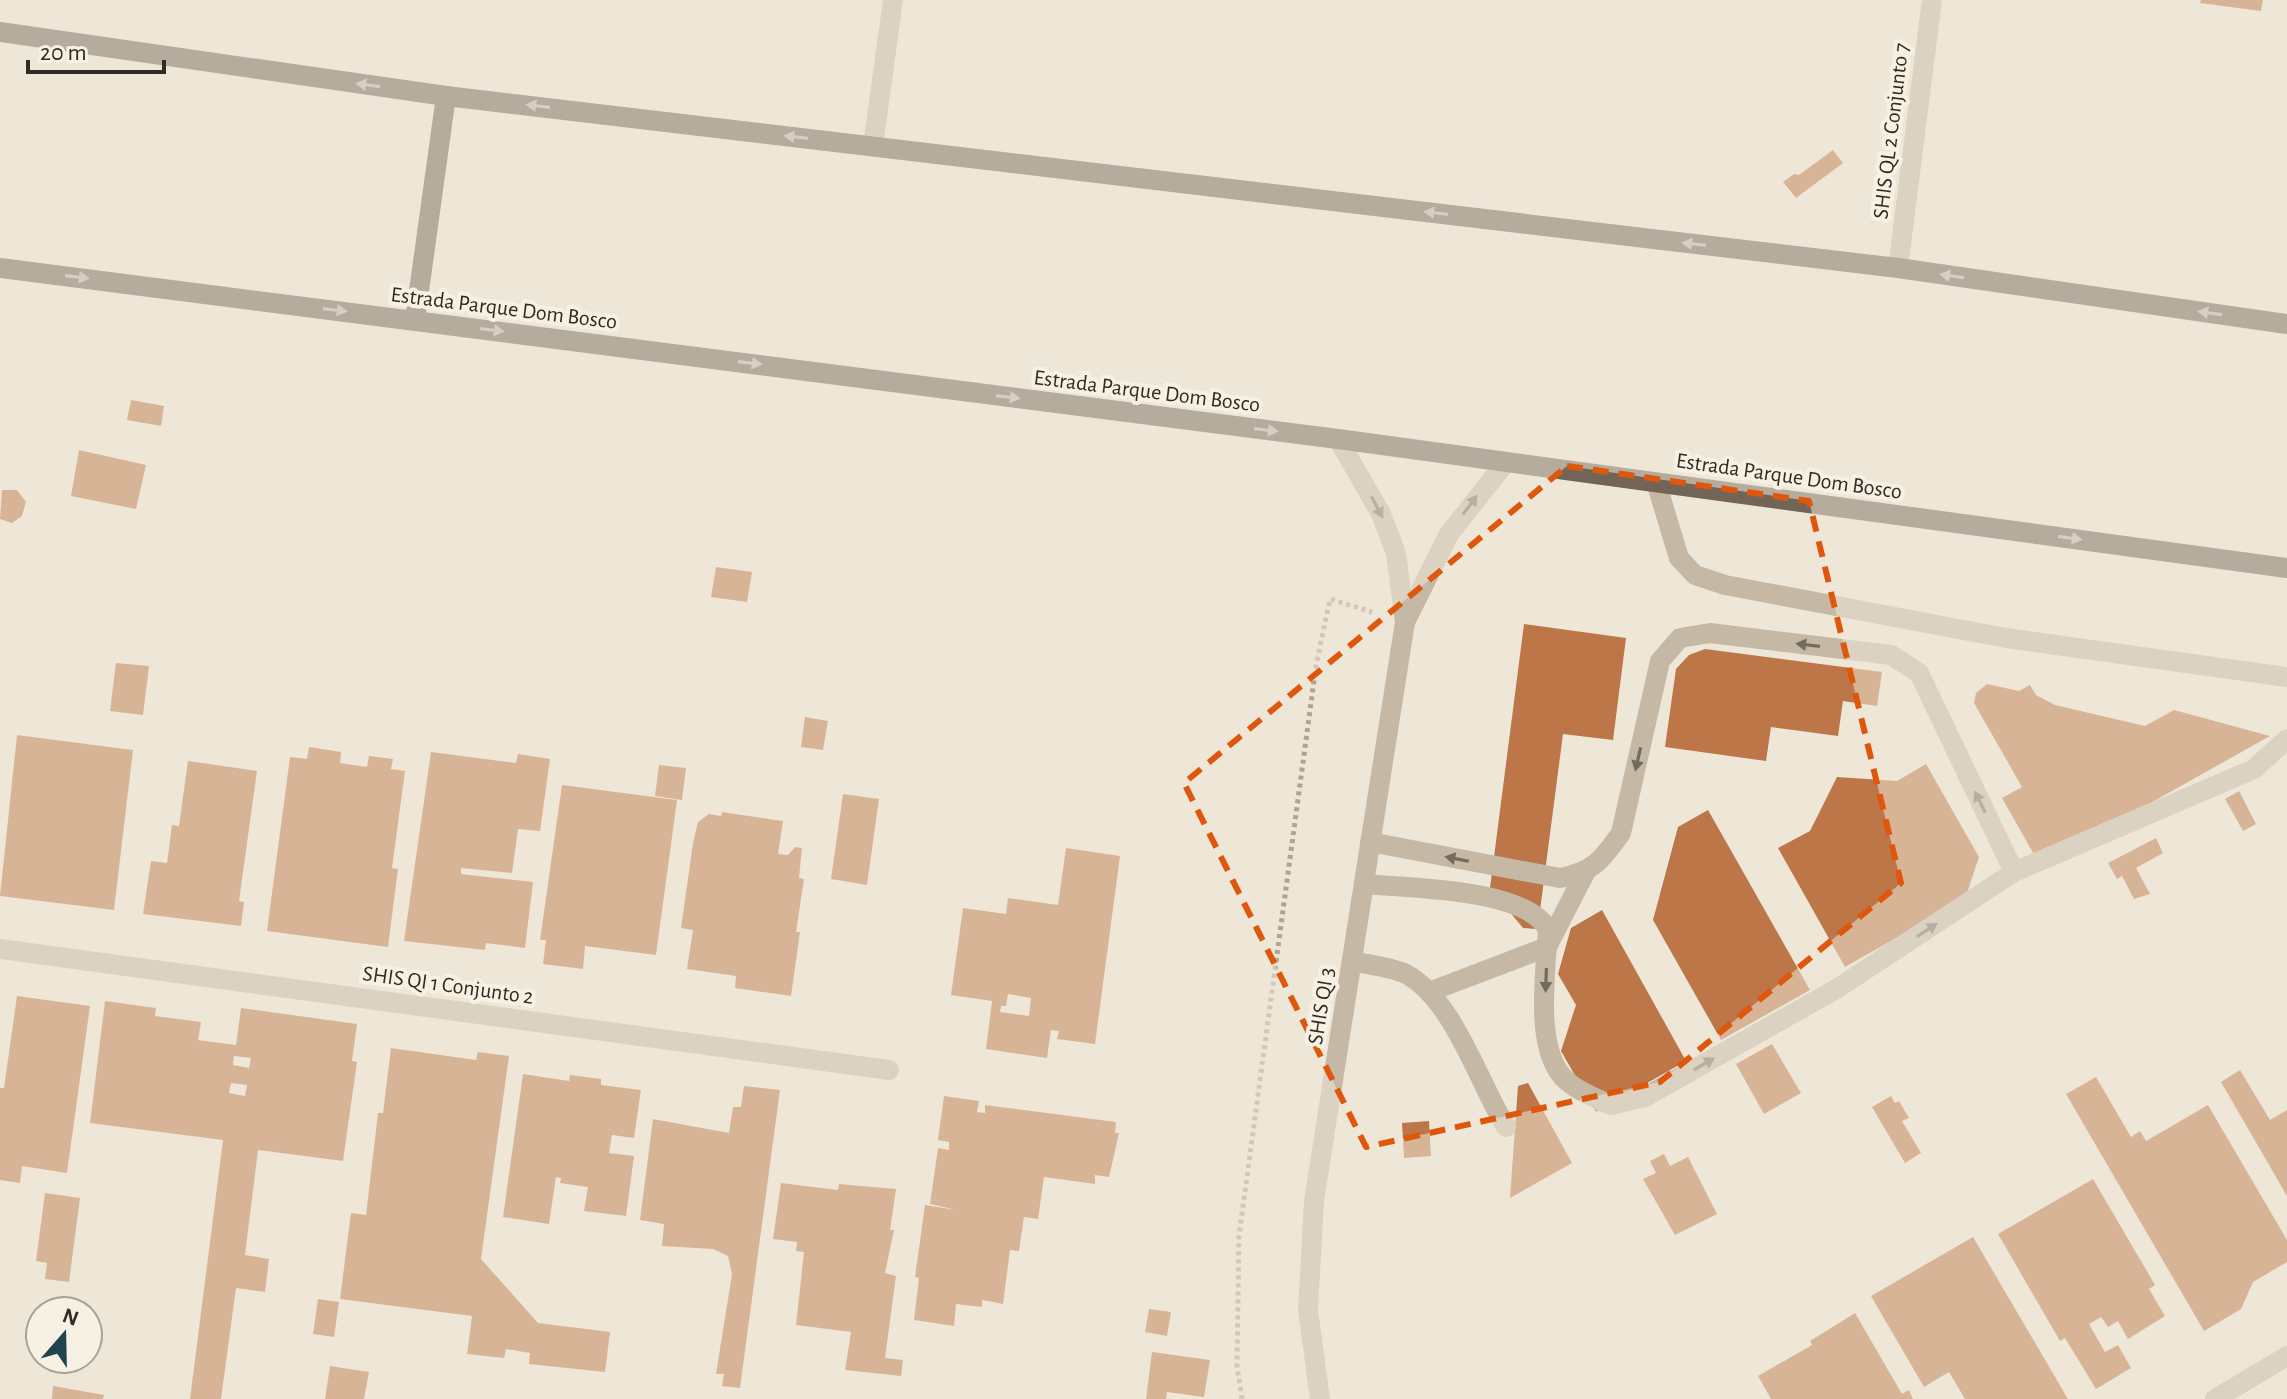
<svg xmlns="http://www.w3.org/2000/svg" width="2287" height="1399" font-family="'Alegreya Sans',sans-serif">
<style>
.building{fill:#bc7648;fill-rule:evenodd}
.lines{fill:none;stroke-linecap:round;stroke-linejoin:round}
.path{stroke:#b1a38f;stroke-width:5;stroke-dasharray:4 4;stroke-linecap:butt}
.service{stroke:#c5b9a5;stroke-width:20}
.minor{stroke:#c5b9a5;stroke-width:20}
.tertiary{stroke:#c5b9a5;stroke-width:20}
.primary{stroke:#726557;stroke-width:20}
.oneway{fill:#bbb2a4}
.oneway2{fill:#746b5f}
.marked{fill:none;stroke:#df570d;stroke-width:6;stroke-dasharray:16 10;stroke-linejoin:round}
.labels{text-anchor:middle;dominant-baseline:central;stroke-width:8;stroke-linejoin:round;paint-order:stroke}
.street-label{font-size:22px;fill:#312b25;stroke:#f7f1e3}
</style>
<rect width="100%" height="100%" fill="#eee7d8"/>
<g class="building">
<path d="M2201,0H2263L2261,11L2200,3Z"/>
<path d="M1833,150L1843,163L1796,198L1783,182L1794,174L1799,175Z"/>
<path d="M131,400L164,406L161,426L127,420Z"/>
<path d="M79,450L146,465L136,509L71,496Z"/>
<path d="M2,490H17L26,502L22,516L12,523L0,519Z"/>
<path d="M716,567L752,572L747,602L711,597Z"/>
<path d="M1524,624L1626,638L1613,740L1563,734L1538,926L1535,929L1523,928L1490,888Z"/>
<path d="M1705,649L1882,672L1877,706L1843,701L1838,736L1771,727L1766,761L1665,747L1676,669L1689,655Z"/>
<path d="M116,663L149,666L143,715L110,711Z"/>
<path d="M1987,684L2019,691L2030,685L2036,695L2055,705L2145,726L2174,710L2270,736L2040,865L2002,798L2022,787L1974,703L1976,693Z"/>
<path d="M805,717L828,721L823,750L801,747Z"/>
<path d="M17,735L133,750L114,910L0,896Z"/>
<path d="M309,747L341,752L340,763L367,767L369,756L393,759L391,769L405,771L392,868L398,869L388,947L267,931L290,757L307,759Z"/>
<path d="M431,752L516,763L518,754L550,759L540,831L518,829L512,873L461,868V874L533,882L525,948L486,943L485,950L404,941Z"/>
<path d="M188,761L257,771L239,901L244,902L241,926L143,914L151,861L167,863L172,825L179,826Z"/>
<path d="M1926,764L1979,857L1965,899L1845,967L1778,848L1810,831L1837,777L1897,781Z"/>
<path d="M659,765L686,768L682,800L655,796Z"/>
<path d="M562,785L677,800L656,955L585,946L583,969L543,964L546,940H540Z"/>
<path d="M2239,791L2256,824L2243,831L2225,799Z"/>
<path d="M843,794L879,799L867,885L831,879Z"/>
<path d="M1708,810L1810,990L1721,1040L1653,920L1678,827Z"/>
<path d="M722,812L783,821L778,854L788,855L795,847L802,848L799,878L804,879L796,932H800L791,996L735,988L736,976L687,969L693,930L681,928L693,843L698,822L709,814L721,816Z"/>
<path d="M2156,838L2163,853L2136,868L2150,894L2134,899L2122,876L2117,879L2108,863Z"/>
<path d="M1066,848L1120,856L1095,1044L1057,1039L1059,1031L1051,1030L1047,1058L986,1049L992,1001L951,995L963,908L1006,914L1008,898L1058,905ZM1008,994L1031,998L1029,1016L1000,1012L1001,1006H1006Z"/>
<path d="M1602,910L1686,1061L1596,1112L1561,1051L1576,1005L1558,974L1571,928Z"/>
<path d="M17,996L90,1006L67,1173L22,1166L20,1183L0,1180V1088H4Z"/>
<path d="M105,1001L156,1008L155,1016L201,1022L198,1040L236,1045L241,1008L357,1024L352,1061L357,1062L343,1161L258,1150L245,1255L269,1259L265,1292L236,1288L221,1399H190L223,1140L90,1123ZM234,1056L251,1058L249,1068L233,1065ZM231,1083L247,1085L245,1096L229,1093Z"/>
<path d="M1772,1044L1801,1093L1764,1114L1736,1064Z"/>
<path d="M391,1048L476,1060L478,1052L509,1056L481,1259L538,1323L610,1332L605,1372L529,1364L530,1353L506,1349L504,1358L467,1354L472,1316L340,1299L351,1213L366,1215L378,1113H383Z"/>
<path d="M2240,1070L2270,1120L2287,1110V1196L2221,1082Z"/>
<path d="M523,1074L569,1081L570,1075L601,1079V1085L641,1090L634,1138L612,1135L609,1153L634,1156L626,1216L584,1211L588,1187L560,1183L561,1178L556,1177L549,1224L503,1217Z"/>
<path d="M2096,1077L2131,1137L2140,1131L2146,1141L2208,1105L2287,1240V1262L2253,1282L2241,1309L2204,1331L2066,1094Z"/>
<path d="M1528,1083L1572,1163L1510,1198L1518,1086Z"/>
<path d="M744,1086L780,1090L740,1388L722,1386L724,1374H716L732,1274L728,1256L713,1249L662,1246L664,1224L640,1220L653,1119L729,1133L733,1107H741Z"/>
<path d="M944,1096L979,1101L977,1112L985,1113V1105L1116,1122L1115,1133H1119L1109,1177L1095,1175V1184L1044,1177L1038,1219L1024,1217L1019,1251L1010,1250L1003,1304L982,1300V1307L956,1304L954,1326L914,1320L919,1278L915,1277L925,1205L957,1210L930,1204L938,1148L949,1150V1142L938,1140Z"/>
<path d="M1891,1096L1895,1103L1899,1101L1909,1118L1902,1121L1921,1153L1905,1163L1872,1107Z"/>
<path d="M1429,1121L1431,1156L1404,1158L1402,1123Z"/>
<path d="M1664,1154L1670,1166L1688,1157L1717,1214L1675,1235L1643,1179L1656,1173L1650,1161Z"/>
<path d="M2093,1179L2155,1285L2149,1289L2165,1316L2128,1339L2118,1321L2108,1327L2101,1317L2089,1324L2105,1352L2118,1345L2131,1368L2096,1389L2065,1338L2060,1341L1998,1234Z"/>
<path d="M781,1183L838,1190L839,1184L896,1189L890,1230H894L885,1273L896,1276L885,1358L903,1360L901,1376L845,1370L851,1332L796,1325L804,1252L796,1251L797,1242L773,1239Z"/>
<path d="M45,1193L80,1198L69,1282L45,1279L47,1263L36,1261Z"/>
<path d="M1973,1237L2068,1399H1965L1949,1372L1924,1387L1871,1296Z"/>
<path d="M318,1299L339,1302L334,1337L313,1334Z"/>
<path d="M1149,1309L1171,1312L1167,1336L1145,1332Z"/>
<path d="M1855,1313L1902,1394L1909,1390L1913,1399H1771L1758,1376L1812,1345L1810,1341Z"/>
<path d="M1152,1352L1210,1360L1204,1397L1167,1392L1166,1399H1146Z"/>
<path d="M330,1366L369,1372L364,1399H325Z"/>
<path d="M53,1386L104,1395L103,1399H52Z"/>
</g>
<g class="lines">
<path class="path" d="M1242,1399L1237,1366L1239,1236L1316,666L1330,599L1372,612"/>
<g class="service">
<path d="M1656,482L1679,558L1695,575L1725,585L2006,638L2287,677"/>
<path d="M1370,842L1560,878C1593,872 1602,860 1621,833L1660,661L1680,638L1710,633L1891,655L1919,673L2014,872"/>
<path d="M1364,884C1408,888 1527,888 1548,930C1546,970 1533,1053 1567,1081C1579,1092 1596,1098 1611,1105L1645,1097L1838,988L2014,872L2254,769L2287,739"/>
<path d="M1352,961C1369,965 1391,967 1406,974C1453,999 1478,1081 1506,1127"/>
<path d="M1429,992L1547,947L1585,873"/>
</g>
<g class="minor">
<path d="M873,146L893,0"/>
<path d="M1898,268L1932,0"/>
<path d="M0,949L889,1070"/>
<path d="M2215,1399L2287,1356"/>
</g>
<g class="tertiary">
<path d="M1338,439L1381,514L1396,553L1405,622"/>
<path d="M1320,1399L1308,1310L1314,1201L1405,622L1449,534L1506,462"/>
</g>
<g class="primary">
<path d="M0,32L446,96L1898,268L2287,324"/>
<path d="M0,268L1338,439L2287,568"/>
<path d="M415,320L446,96"/>
</g>
</g>
<defs><path id="oneway-solid" d="M-6-.8H1V-3.2L6.5 0L1 3.2V.8H-6Z" transform="scale(2)"/></defs>
<g class="oneway">
<use href="#oneway-solid" transform="translate(368 85) rotate(-172)"/>
<use href="#oneway-solid" transform="translate(538 106) rotate(-173)"/>
<use href="#oneway-solid" transform="translate(796 137) rotate(-173)"/>
<use href="#oneway-solid" transform="translate(1436 213) rotate(-173)"/>
<use href="#oneway-solid" transform="translate(1694 244) rotate(-173)"/>
<use href="#oneway-solid" transform="translate(1952 276) rotate(-172)"/>
<use href="#oneway-solid" transform="translate(77 277) rotate(7)"/>
<use href="#oneway-solid" transform="translate(335 310) rotate(7)"/>
<use href="#oneway-solid" transform="translate(2210 313) rotate(-172)"/>
<use href="#oneway-solid" transform="translate(492 330) rotate(7)"/>
<use href="#oneway-solid" transform="translate(750 363) rotate(7)"/>
<use href="#oneway-solid" transform="translate(1008 397) rotate(7)"/>
<use href="#oneway-solid" transform="translate(1266 430) rotate(7)"/>
<use href="#oneway-solid" transform="translate(2070 538) rotate(8)"/>
</g>
<g class="oneway2">
<use href="#oneway-solid" transform="translate(1470 505) rotate(-53)"/>
<use href="#oneway-solid" transform="translate(1377 507) rotate(62)"/>
<use href="#oneway-solid" transform="translate(1808 645) rotate(-173)"/>
<use href="#oneway-solid" transform="translate(1638 759) rotate(103)"/>
<use href="#oneway-solid" transform="translate(1980 802) rotate(-116)"/>
<use href="#oneway-solid" transform="translate(1457 859) rotate(-169)"/>
<use href="#oneway-solid" transform="translate(1927 930) rotate(-33)"/>
<use href="#oneway-solid" transform="translate(1546 980) rotate(92)"/>
<use href="#oneway-solid" transform="translate(1704 1064) rotate(-30)"/>
</g>
<path d="M0 0H2287V1399H0ZM1567,466L1809,501L1901,883L1660,1082L1366,1147L1184,783Z" fill="#eee7d8" fill-opacity=".55" fill-rule="evenodd"/>
<path class="marked" d="M1567,466L1809,501L1901,883L1660,1082L1366,1147L1184,783Z"/>
<g class="labels">
<g class="street-label">
<text transform="translate(1891 131) rotate(-83)">SHIS QL 2 Conjunto 7</text>
<text transform="translate(504 308) rotate(7)">Estrada Parque Dom Bosco</text>
<text transform="translate(1147 391) rotate(7)">Estrada Parque Dom Bosco</text>
<text transform="translate(1789 476) rotate(8)">Estrada Parque Dom Bosco</text>
<text transform="translate(448 985) rotate(8)">SHIS QI 1 Conjunto 2</text>
<text transform="translate(1321 1006) rotate(-81)">SHIS QI 3</text>
</g>
</g>
<g transform="translate(64 1335) rotate(20)"><circle r="38" fill="#f7f1e3" stroke="#a8a297" stroke-width="2"/>
<path d="M0-6L14 30L0 20L-14 30Z" fill="#1f444f"/>
<text y="-12" font-size="22" font-weight="bold" text-anchor="middle" fill="#312b25">N</text>
</g>
<path d="M28 60v12h136v-12" fill="none" stroke="#312b25" stroke-width="4"/>
<text x="40" y="60" font-size="24" fill="#312b25" stroke="#f7f1e3" stroke-width="6" paint-order="stroke">20 m</text>
</svg>
